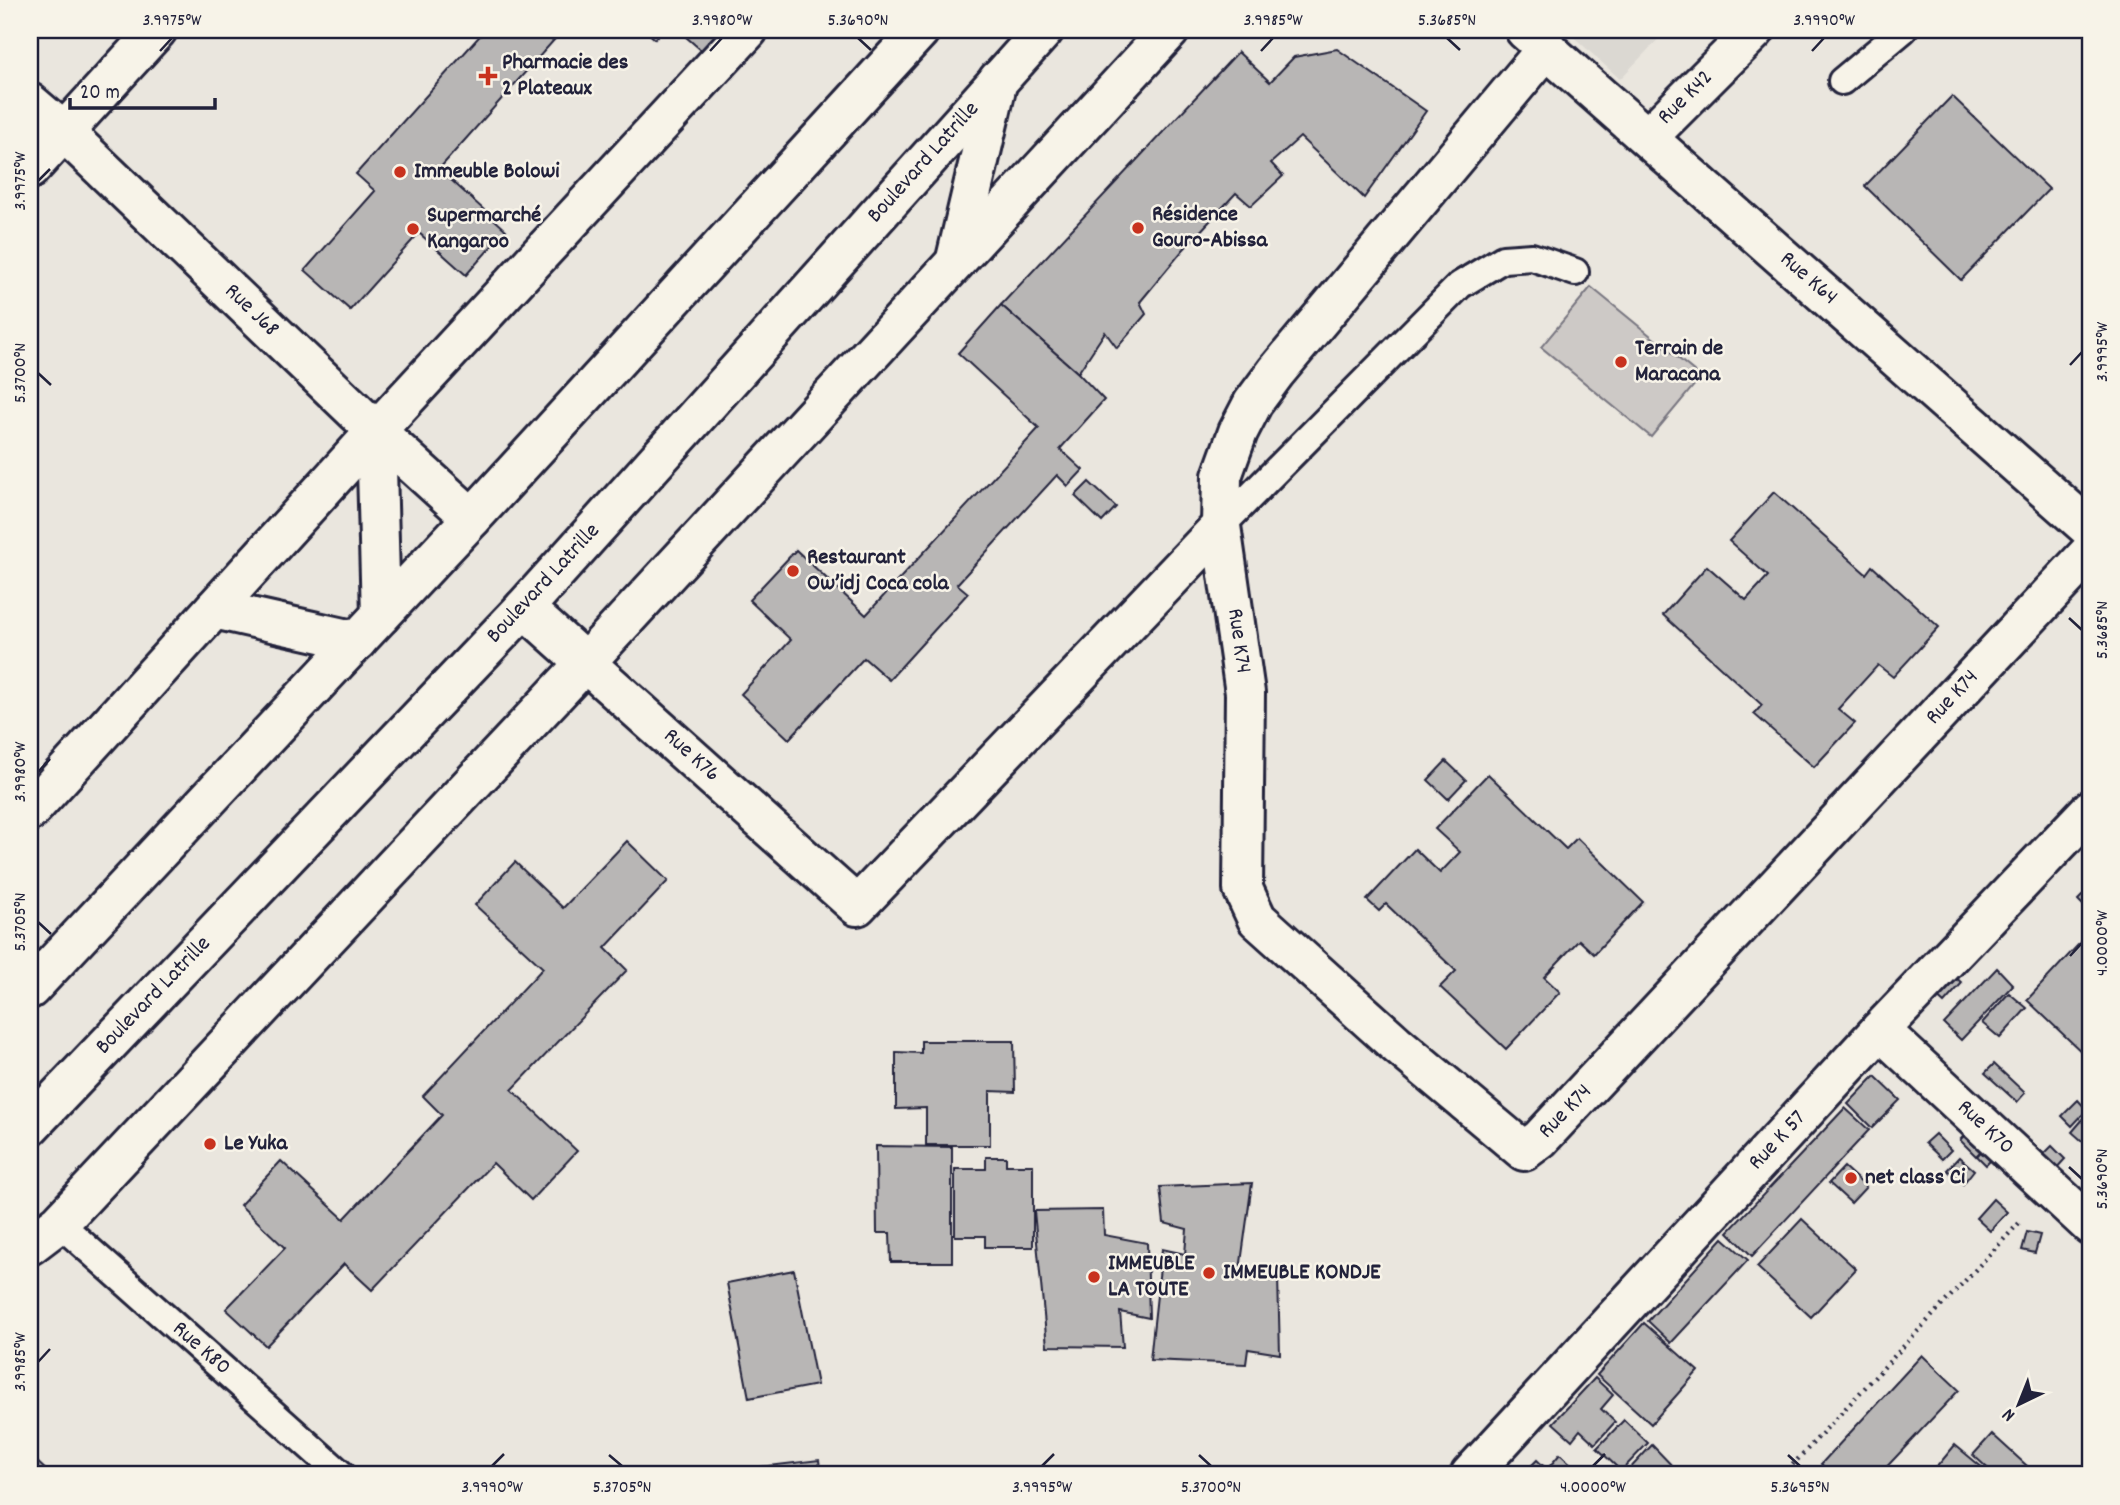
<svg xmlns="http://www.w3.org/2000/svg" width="2120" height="1505" font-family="Dekko,sans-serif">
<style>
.built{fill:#dbd8d2}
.green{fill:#cdc9c6;stroke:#787680;stroke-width:2}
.building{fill:#b8b6b5;stroke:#22223b;stroke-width:2}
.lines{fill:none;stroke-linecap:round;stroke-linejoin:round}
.service-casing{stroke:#22223b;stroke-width:32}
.minor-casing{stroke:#22223b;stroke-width:44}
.tertiary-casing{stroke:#22223b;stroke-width:44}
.secondary-casing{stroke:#22223b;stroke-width:44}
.path{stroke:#22223b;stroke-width:4.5;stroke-dasharray:2 5;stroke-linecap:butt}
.service{stroke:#f7f3e8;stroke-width:26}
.minor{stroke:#f7f3e8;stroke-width:38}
.tertiary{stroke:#f7f3e8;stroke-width:38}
.secondary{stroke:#f7f3e8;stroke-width:38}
.ticks{fill:none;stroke:#22223b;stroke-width:2.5}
.poi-dot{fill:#c8321e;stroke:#f7f3e8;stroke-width:2.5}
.labels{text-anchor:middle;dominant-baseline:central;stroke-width:5;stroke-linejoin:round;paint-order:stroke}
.poi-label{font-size:23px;font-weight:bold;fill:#22223b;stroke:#f7f3e8;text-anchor:start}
.street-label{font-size:23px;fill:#22223b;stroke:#f7f3e8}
.neatline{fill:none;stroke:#22223b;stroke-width:2.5}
.ticks-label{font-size:18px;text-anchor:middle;fill:#22223b}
</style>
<rect width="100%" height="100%" fill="#eae6de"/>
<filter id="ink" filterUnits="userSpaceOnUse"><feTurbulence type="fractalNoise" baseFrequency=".0143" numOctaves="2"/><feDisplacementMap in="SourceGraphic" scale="14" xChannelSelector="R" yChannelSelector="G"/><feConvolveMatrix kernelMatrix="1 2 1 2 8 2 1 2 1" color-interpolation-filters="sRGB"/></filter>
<g filter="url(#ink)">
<path class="built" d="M1566,30H1667L1620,79Z"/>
<path class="green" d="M1591,287L1701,377L1651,437L1541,347Z"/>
<g class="building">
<path d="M485,30H563L439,169L506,230L466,275L419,233L350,310L305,270L375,191L356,174Z"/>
<path d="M645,30H664L655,39Z"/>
<path d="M678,30H732L708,56Z"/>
<path d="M1337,49L1426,111L1364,198L1300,137L1271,163L1283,176L1251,206L1236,193L1183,250L1140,302L1146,314L1117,348L1105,332L1078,373L1001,305L1238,52L1270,82L1294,57Z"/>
<path d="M1952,96L2049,189L1961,280L1865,186Z"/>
<path d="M1001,305L1078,373L1104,400L1060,449L1083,470L1068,486L1057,475L957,584L968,593L889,680L864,658L789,739L741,694L791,640L749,600L796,550L866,615L1039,428L958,353Z"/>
<path d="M1089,482L1116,507L1102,522L1075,496Z"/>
<path d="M1774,492L1866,574L1872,566L1939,627L1893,677L1878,665L1838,709L1855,723L1814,767L1754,714L1762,705L1663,615L1707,566L1746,600L1768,576L1729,541Z"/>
<path d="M1446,761L1466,780L1448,799L1428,780Z"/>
<path d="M1488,774L1566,849L1577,838L1643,902L1594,954L1579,940L1544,977L1560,992L1506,1049L1440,987L1456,971L1386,904L1379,911L1367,900L1415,849L1440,873L1460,852L1435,829Z"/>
<path d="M627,841L668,881L605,948L627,970L512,1090L577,1151L531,1200L493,1163L372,1290L344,1264L266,1346L226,1309L285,1248L240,1205L281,1161L344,1219L442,1115L423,1096L543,968L475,905L515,862L563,908Z"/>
<path d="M2090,888V912L2078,900Z"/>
<path d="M2090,932V1051L2086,1056L2027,1000Z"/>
<path d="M1997,968L2013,985L1961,1040L1944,1024Z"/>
<path d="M1952,974L1962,983L1944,1003L1934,994Z"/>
<path d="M2009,993L2027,1008L2000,1038L1982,1023Z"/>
<path d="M921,1041H1014L1015,1092L990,1091V1145H926V1108L896,1109V1052L921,1053Z"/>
<path d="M1994,1064L2025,1093L2017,1102L1985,1073Z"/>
<path d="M1875,1076L1900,1100L1872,1128L1848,1104Z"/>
<path d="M2078,1100L2087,1110L2072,1126L2062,1116Z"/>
<path d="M1845,1108L1869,1130L1752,1256L1728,1232Z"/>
<path d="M2090,1111V1148L2072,1132Z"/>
<path d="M1969,1130L1986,1146L1976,1156L1960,1140Z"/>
<path d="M1935,1134L1951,1150L1942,1159L1925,1143Z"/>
<path d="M876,1146L952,1147V1262H891L890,1233H877Z"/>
<path d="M1986,1146L1996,1155L1986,1165L1977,1156Z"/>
<path d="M2052,1146L2065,1159L2054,1171L2040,1158Z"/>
<path d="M986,1157H1006V1165H1033V1247H985V1236H955V1169H986Z"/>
<path d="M1959,1157L1974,1170L1963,1184L1947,1170Z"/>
<path d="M1844,1167L1866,1187L1851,1203L1829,1183Z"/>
<path d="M1252,1183L1240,1270L1278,1277L1280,1354L1248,1349L1246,1364L1150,1360L1162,1249L1185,1254L1187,1229L1164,1223L1160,1187Z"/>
<path d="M1993,1199L2007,1212L1990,1231L1976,1218Z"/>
<path d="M1103,1210L1104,1235L1147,1243L1149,1318L1120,1312L1123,1347L1047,1346L1034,1211Z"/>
<path d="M1802,1219L1856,1269L1811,1317L1757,1267Z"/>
<path d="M2027,1232L2040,1235L2035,1253L2022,1250Z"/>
<path d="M1723,1238L1748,1260L1671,1343L1648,1321Z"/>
<path d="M794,1270L817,1385L749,1398L727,1283Z"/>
<path d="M1644,1323L1698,1371L1651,1424L1597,1375Z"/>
<path d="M1922,1355L1959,1390L1879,1475H1833L1821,1464Z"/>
<path d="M1595,1378L1613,1395L1601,1409L1615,1422L1595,1444L1580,1430L1572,1440L1553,1423Z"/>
<path d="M1624,1420L1648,1443L1621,1471L1597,1448Z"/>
<path d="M1992,1434L2037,1475H1995L1973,1455Z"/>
<path d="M1652,1445L1681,1475H1624Z"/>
<path d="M1955,1445L1984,1469L1978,1475H1930Z"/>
<path d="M1560,1454L1571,1464L1561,1475H1558L1549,1467Z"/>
<path d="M30,1455L51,1475H30Z"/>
<path d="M819,1460L821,1475H736L735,1470Z"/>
<path d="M1537,1460L1553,1475H1522Z"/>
</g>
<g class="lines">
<g class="service-casing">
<g id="service">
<path d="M1842,81L1903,30"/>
<path d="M1221,526L1460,285L1503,259L1532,257L1575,272"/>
<path d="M59,1223L342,1475"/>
</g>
</g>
<g class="minor-casing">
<g id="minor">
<path d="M1547,48L1276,372L1253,403L1238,432L1222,476L1221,526L1245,693L1243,889L1257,919L1395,1043L1524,1151L1540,1139L2090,552"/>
<path d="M30,103L64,132L376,431L472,518"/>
<path d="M1648,137L1755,30"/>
<path d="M30,169L157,30"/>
<path d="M956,259L998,80"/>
<path d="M376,431L381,615"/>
<path d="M524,608L857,906L1221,526"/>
<path d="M214,609L357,641"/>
<path d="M30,811L376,431L748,30"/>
<path d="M1880,1030L2090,1225"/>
<path d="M30,1245L59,1223L586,662L1170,30"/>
<path d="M1470,1475L1880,1030L2090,810"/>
</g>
</g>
<g class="tertiary-casing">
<path id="tertiary" d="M1525,30L2090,529"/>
</g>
<g class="secondary-casing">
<g id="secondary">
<path d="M30,989L472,518L920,30"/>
<path d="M30,1126L524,608L1044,30"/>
</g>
</g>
<path class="path" d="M1783,1475L2021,1221"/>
<use href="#service" class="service"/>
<use href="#minor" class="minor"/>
<use href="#tertiary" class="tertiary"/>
<use href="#secondary" class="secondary"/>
</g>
</g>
<path class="ticks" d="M858,38L871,50M1447,38L1460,50M160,51L172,38M710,51L722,38M1261,51L1273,38M1812,51L1824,38M38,181L50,169M2070,365L2082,352M38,373L51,385M2069,618L2082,630M38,772L50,759M38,922L51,934M2070,956L2082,943M2069,1167L2082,1179M38,1362L50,1349M609,1455L622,1466M1199,1455L1211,1466M1788,1455L1800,1466M492,1466L504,1454M1042,1466L1054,1454M1593,1466L1605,1454"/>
<g class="poi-dot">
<path d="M484.5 65.5h7v7h7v7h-7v7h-7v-7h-7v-7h7z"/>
<circle cx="400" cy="172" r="7"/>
<circle cx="1138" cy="228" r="7"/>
<circle cx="413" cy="229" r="7"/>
<circle cx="1621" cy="362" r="7"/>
<circle cx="793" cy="571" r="7"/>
<circle cx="210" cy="1144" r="7"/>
<circle cx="1851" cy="1178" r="7"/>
<circle cx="1209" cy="1273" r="7"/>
<circle cx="1094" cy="1277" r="7"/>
</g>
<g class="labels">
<g class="poi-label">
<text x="502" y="63">Pharmacie des<tspan x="502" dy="26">2 Plateaux</tspan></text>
<text x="414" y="172">Immeuble Bolowi</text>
<text x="1152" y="215">Résidence<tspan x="1152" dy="26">Gouro-Abissa</tspan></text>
<text x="427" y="216">Supermarché<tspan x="427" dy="26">Kangaroo</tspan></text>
<text x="1635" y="349">Terrain de<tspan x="1635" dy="26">Maracana</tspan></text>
<text x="807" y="558">Restaurant<tspan x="807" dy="26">Ow’idj Coca cola</tspan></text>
<text x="224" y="1144">Le Yuka</text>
<text x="1865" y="1178">net class Ci</text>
<text x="1108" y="1264">IMMEUBLE<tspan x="1108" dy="26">LA TOUTE</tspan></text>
<text x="1223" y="1273">IMMEUBLE KONDJE</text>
</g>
<g class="street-label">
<text transform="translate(1686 98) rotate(-45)">Rue K42</text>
<text transform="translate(924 163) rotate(-48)">Boulevard Latrille</text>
<text transform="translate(1808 279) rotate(41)">Rue K64</text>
<text transform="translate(251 311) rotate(44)">Rue J68</text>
<text transform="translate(544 584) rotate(-47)">Boulevard Latrille</text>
<text transform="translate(1238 641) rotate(82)">Rue K74</text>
<text transform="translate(1953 698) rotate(-47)">Rue K74</text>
<text transform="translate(691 756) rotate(42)">Rue K76</text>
<text transform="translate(154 996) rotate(-46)">Boulevard Latrille</text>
<text transform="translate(1566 1112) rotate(-46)">Rue K74</text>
<text transform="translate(1985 1128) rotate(43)">Rue K70</text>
<text transform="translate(1778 1141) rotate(-47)">Rue K 57</text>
<text transform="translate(201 1349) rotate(41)">Rue K80</text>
</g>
</g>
<rect width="2120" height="1505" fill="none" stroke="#f7f3e8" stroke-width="77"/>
<g transform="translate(2019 1404) rotate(223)" stroke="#f7f3e8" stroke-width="5" paint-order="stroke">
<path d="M0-5L12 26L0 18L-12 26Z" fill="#22223b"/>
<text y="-10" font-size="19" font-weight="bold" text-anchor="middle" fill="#22223b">N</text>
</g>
<path d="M70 98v10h145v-10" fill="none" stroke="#22223b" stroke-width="3.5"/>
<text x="80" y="98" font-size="21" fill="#22223b" stroke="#f7f3e8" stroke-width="5" paint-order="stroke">20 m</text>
<rect x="38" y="38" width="2044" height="1428" class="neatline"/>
<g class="ticks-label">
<text x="172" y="25">3.9975°W</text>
<text x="722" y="25">3.9980°W</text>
<text x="858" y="25">5.3690°N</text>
<text x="1273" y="25">3.9985°W</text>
<text x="1447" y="25">5.3685°N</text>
<text x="1824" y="25">3.9990°W</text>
<text transform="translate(19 181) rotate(-90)" y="6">3.9975°W</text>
<text transform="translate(2101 352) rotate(-90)" y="6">3.9995°W</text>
<text transform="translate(19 373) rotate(-90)" y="6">5.3700°N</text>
<text transform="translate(2101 630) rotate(-90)" y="6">5.3685°N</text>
<text transform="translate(19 772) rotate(-90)" y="6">3.9980°W</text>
<text transform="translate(19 922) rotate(-90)" y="6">5.3705°N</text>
<text transform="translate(2101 943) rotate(-90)" y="6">4.0000°W</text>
<text transform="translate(2101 1179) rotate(-90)" y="6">5.3690°N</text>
<text transform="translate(19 1362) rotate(-90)" y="6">3.9985°W</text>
<text x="492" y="1492">3.9990°W</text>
<text x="622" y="1492">5.3705°N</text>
<text x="1042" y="1492">3.9995°W</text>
<text x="1211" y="1492">5.3700°N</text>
<text x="1593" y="1492">4.0000°W</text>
<text x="1800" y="1492">5.3695°N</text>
</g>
</svg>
